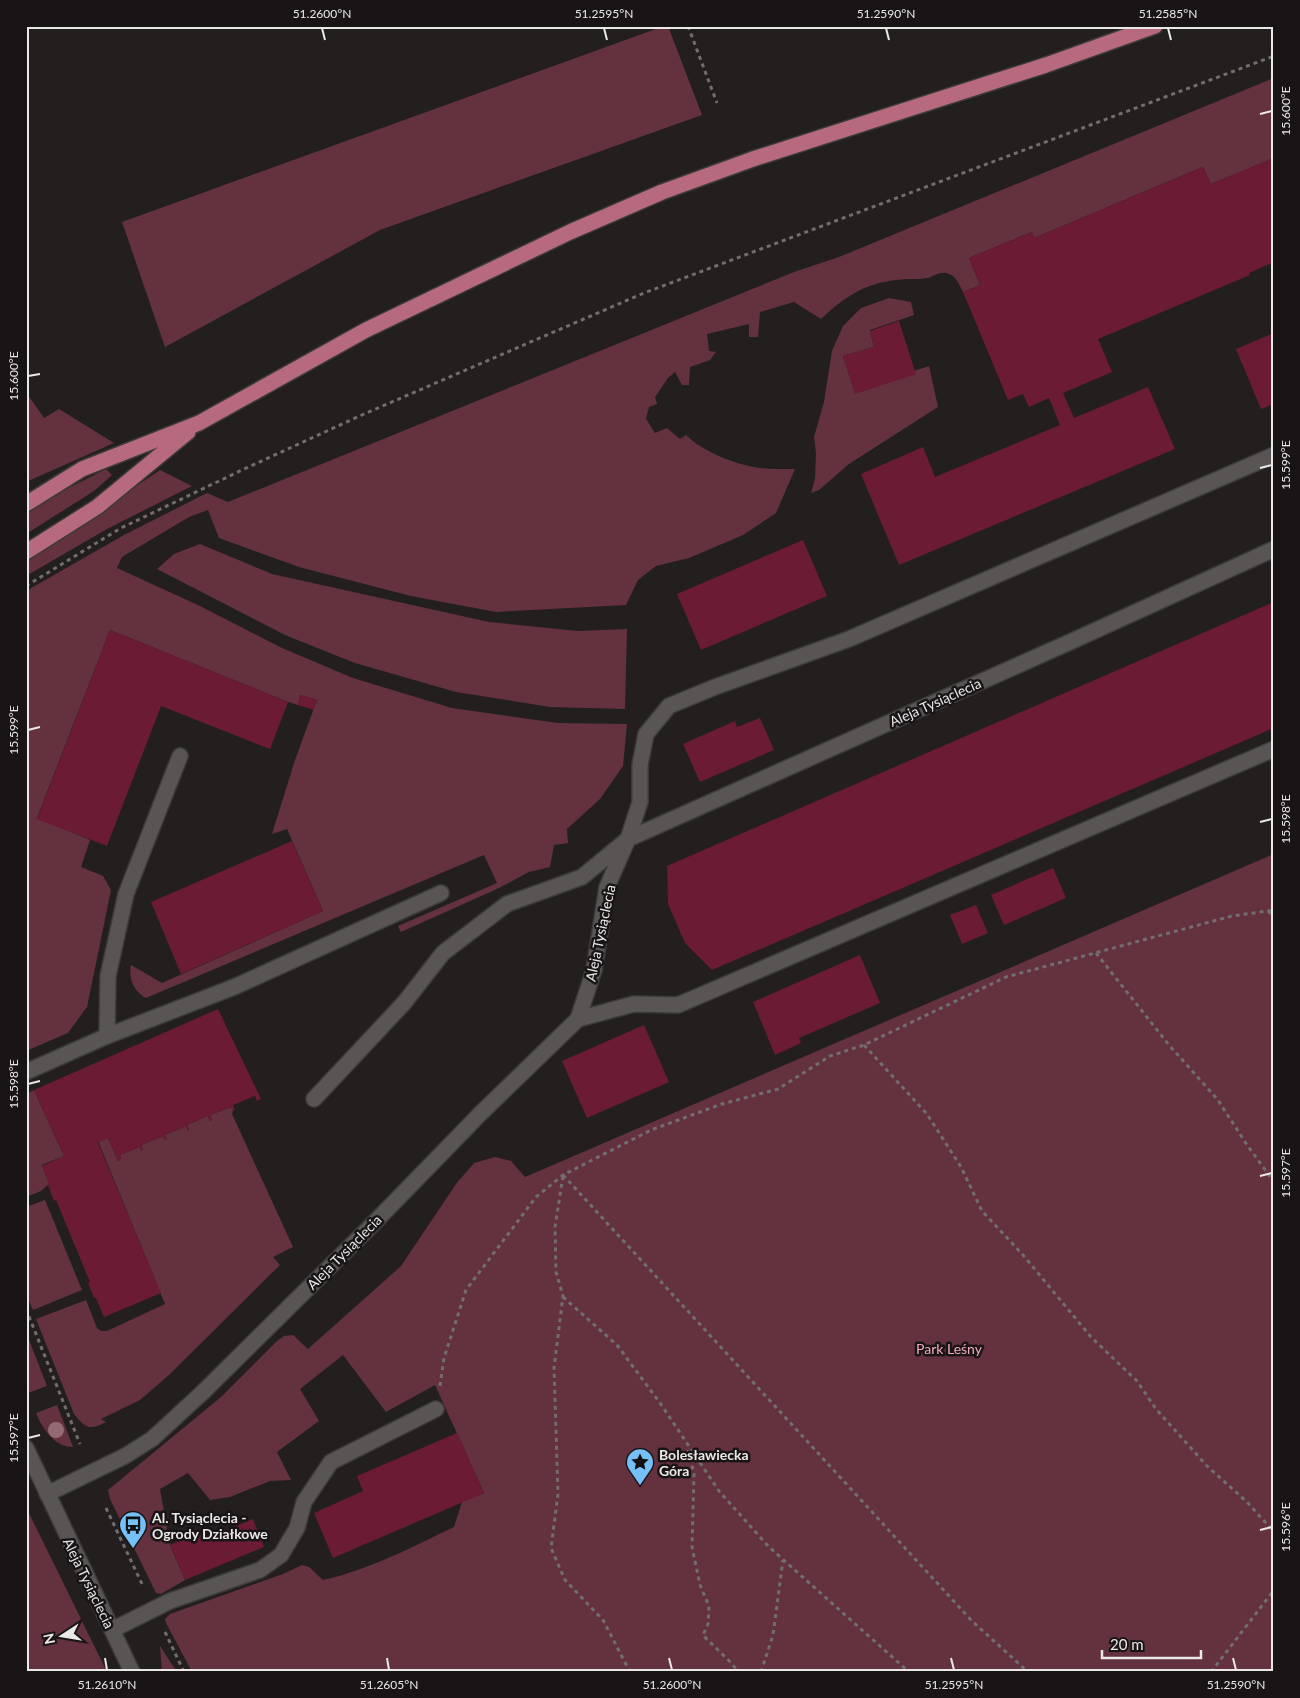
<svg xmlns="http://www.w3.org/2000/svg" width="1300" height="1698" font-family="Lato,sans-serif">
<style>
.green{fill:#63323e}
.building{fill:#6b1b34}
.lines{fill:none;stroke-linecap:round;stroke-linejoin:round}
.minor-casing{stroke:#3d3a3a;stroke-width:18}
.major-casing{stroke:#3d3a3a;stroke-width:18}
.path{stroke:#726e6e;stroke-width:3;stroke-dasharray:4 4;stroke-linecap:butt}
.minor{stroke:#595555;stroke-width:15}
.major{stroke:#b76a7d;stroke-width:15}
.tree{fill:#956b73}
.ticks{fill:none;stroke:#ebe8e8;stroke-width:2}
.labels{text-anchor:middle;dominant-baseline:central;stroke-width:5;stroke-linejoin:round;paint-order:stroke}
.street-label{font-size:14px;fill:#ebe8e8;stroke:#191516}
.park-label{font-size:14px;fill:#f2aab8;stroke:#191516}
.poi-label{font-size:14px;font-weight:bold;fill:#ebe8e8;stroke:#191516;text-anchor:start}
.neatline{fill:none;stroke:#ebe8e8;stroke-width:2}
.ticks-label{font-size:12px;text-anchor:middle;fill:#ebe8e8}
</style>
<rect width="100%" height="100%" fill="#231f1f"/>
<g class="green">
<path d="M664,26H668L702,115L380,230L165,347L122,222Z"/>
<path d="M1274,78V158L1211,184L1203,167L1034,238L1032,232L969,258L980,285L963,292C959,285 957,277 949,274C941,270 935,276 927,278C917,280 906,278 896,280C865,283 843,298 821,319L794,302L760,312L758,337H749V324L707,334L709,351L716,352L710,360L690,367L689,385H682L675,372L668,378L655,397L657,404L649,407L646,419L655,433L667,428L680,439L686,435C705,453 734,464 760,468C771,469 783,469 795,469L776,513L743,535L689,558L656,566L638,580L626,605L496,612L411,596L299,567L219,538L208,510L189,517L122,557L117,568L200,606L282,648L353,678L452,708L558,723L627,724L623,766L600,799L567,829L568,843L554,845L550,867L529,872L499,888L401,932L398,926L497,883L484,855L146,998C134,992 128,978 131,965L162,983L323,911L287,829L272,834L295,760L317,700L300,695L298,705L288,702L110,630L37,818L90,840L81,867L103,876L111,890L87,1007L68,1033L26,1051V591L124,535L207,493L228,502L794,272L839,257Z"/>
<path d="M889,298L911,302L914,315L870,330L874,347L843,356L855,393L915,374L914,371L929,366L938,407L849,464L819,490L811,493L815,479L816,453L814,437L824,402L832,351L843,326L861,308Z"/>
<path d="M26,392L44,418L59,409L114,443L26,482Z"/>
<path d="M106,469L112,475L94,491L26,534V512L45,500Z"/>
<path d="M160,470L192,486L107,529L26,576V561Z"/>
<path d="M200,544L272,574L489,622L578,631L627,629L625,709L550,707L456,692L355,663L285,635L157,569L174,554Z"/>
<path d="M1274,854V1672H192L166,1623L165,1619L170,1614L283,1574L302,1565L309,1567L323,1580C369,1570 412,1547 454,1527L462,1502L484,1493L435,1385L386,1412L343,1355L300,1389L319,1421L277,1452L291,1480L270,1481L230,1497L210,1500L188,1473L160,1489L170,1545L185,1580L161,1594L156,1593L110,1499L108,1490L221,1397L277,1341L284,1336L293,1335L308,1349L401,1266L456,1184L474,1163L495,1157L511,1161L525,1177Z"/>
<path d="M34,1090L64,1156L42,1165L49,1184L41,1191L26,1197V1094Z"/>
<path d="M231,1107L233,1111L232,1114L293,1247L273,1257L280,1265L169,1375L140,1400L101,1419L106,1422C90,1431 85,1428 74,1414L36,1319L86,1300L97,1328L101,1331H107L165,1304L98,1141L108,1138L118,1161L121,1159L120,1155L139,1147L141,1150H143L141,1145L163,1136L165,1140V1135L186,1126L188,1131L189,1129L187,1125L208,1116L210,1121L212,1120L210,1115Z"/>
<path d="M45,1200L82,1290L33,1310L26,1295V1207Z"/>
<path d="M26,1332L47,1386L28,1393L26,1388Z"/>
<path d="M57,1405L73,1447C54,1447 42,1428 36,1413Z"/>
<path d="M26,1507L107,1672H26Z"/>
<path d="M160,1646L177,1672H162Z"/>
</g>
<g class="building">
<path d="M1274,158V262L1249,273L1250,275L1098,339L1112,372L1063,393L1074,418L1148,387L1175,449L899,565L861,474L923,447L935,477L1060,425L1049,398L1029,407L1023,394L1008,400L963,292L980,285L969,258L1032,232L1034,238L1203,167L1211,184Z"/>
<path d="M899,321L916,374L855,394L843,356L874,347L870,331Z"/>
<path d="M1274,333V404L1261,409L1236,349Z"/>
<path d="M803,540L827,596L701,650L677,594Z"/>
<path d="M1274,602V728L712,970L685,943L668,904L667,866Z"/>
<path d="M110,630L288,702L270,749L161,706L107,846L37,819Z"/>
<path d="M300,695L317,700L314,710L298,705Z"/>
<path d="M760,718L774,750L700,782L683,744L735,721L737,727Z"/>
<path d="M292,841L323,911L181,974L151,902Z"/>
<path d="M1053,868L1066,898L1004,925L991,895Z"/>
<path d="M976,905L988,933L962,944L950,915Z"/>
<path d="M860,955L880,1003L799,1038L801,1043L775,1055L753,1002Z"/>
<path d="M218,1009L261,1099L257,1101L255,1096L233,1105L235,1110L233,1111L231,1107L210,1115L212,1120L210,1121L208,1116L187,1125L189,1130L187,1131L186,1126L165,1135L167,1139L165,1141L163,1136L141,1145L143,1150L141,1151L139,1147L120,1155L121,1159L118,1161L108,1138L98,1143L161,1293L104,1317L96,1298H94L88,1283L90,1282L56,1200L54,1201L48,1185L49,1184L42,1166L64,1156L34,1090Z"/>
<path d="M644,1025L669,1082L587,1118L562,1061Z"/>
<path d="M457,1433L484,1493L333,1558L314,1513L363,1491L357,1476Z"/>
<path d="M253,1519L264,1547L185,1580L170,1545L206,1530L209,1537Z"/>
</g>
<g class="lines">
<g class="minor-casing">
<g id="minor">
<path d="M578,1019L634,1004L678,1005L1274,749"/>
<path d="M107,1036L108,976L126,894L180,756"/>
<path d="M26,1072L107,1036L234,987L441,893"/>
<path d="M314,1099L404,1003L443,953L507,904L582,877L628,839L640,802V765L646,734L669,706L715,687L849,639L1274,455"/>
<path d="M26,1448L132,1672"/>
<path d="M47,1494L125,1456L152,1439L202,1393L371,1226L481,1113L578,1019L594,970L607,887L628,839L1070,642L1274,549"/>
<path d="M112,1630L170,1601L260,1570L281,1555L297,1528L304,1502L331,1462L436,1409"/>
</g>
</g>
<g class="major-casing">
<g id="major">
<path d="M26,504L82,469L199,423L366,330L570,232L662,192L753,159L1046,65L1155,26"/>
<path d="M26,552L97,507L188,432"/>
</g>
</g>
<g class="path">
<path d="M688,26L717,103"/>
<path d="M26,586L121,528L242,470L364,414L644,293L1274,56"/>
<path d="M1268,911L1274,917"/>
<path d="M1096,953L1169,1045L1218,1100L1247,1145L1274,1182"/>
<path d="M864,1045L927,1114L961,1167L982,1211L1023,1255L1091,1337L1137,1381L1156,1409L1207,1466L1247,1502L1274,1532"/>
<path d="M563,1175L972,1621L1028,1672"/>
<path d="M563,1176L555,1227L556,1272L563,1296L554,1368L558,1494L551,1548L565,1580L603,1620L630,1672"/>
<path d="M563,1297L617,1345L660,1403L719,1491L768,1546L909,1672"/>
<path d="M26,1309L80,1444"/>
<path d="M440,1386L444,1358L466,1290L536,1197L563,1175L651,1130L722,1104L778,1089L830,1056L864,1045L1006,977L1232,916L1274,910"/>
<path d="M688,1450L694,1474L692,1547L700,1585L709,1606L708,1624L703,1635C710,1643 736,1666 738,1672"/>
<path d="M106,1508L143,1586"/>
<path d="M165,1632L184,1672"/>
<path d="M761,1672L773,1635L783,1560"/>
<path d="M1211,1672L1274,1590"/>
</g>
<use href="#minor" class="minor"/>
<use href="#major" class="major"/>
</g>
<circle class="tree" cx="56" cy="1430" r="8"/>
<path class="ticks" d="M322,28L325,40M604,28L607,40M886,28L889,40M1168,28L1171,40M1260,114L1272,111M28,376L40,374M1260,468L1272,465M28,730L40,727M1260,822L1272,819M28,1084L40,1081M1260,1176L1272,1173M28,1438L40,1435M1260,1530L1272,1527M105,1658L107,1670M387,1658L389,1670M669,1658L672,1670M951,1658L954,1670M1233,1658L1236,1670"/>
<defs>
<g id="sight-pin" transform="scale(1.4375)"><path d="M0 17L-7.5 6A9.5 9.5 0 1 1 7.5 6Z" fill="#75c0f6" stroke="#191516"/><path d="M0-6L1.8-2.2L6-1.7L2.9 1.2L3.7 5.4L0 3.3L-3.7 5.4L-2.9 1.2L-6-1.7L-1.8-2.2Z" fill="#111"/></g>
<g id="bus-pin" transform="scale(1.4375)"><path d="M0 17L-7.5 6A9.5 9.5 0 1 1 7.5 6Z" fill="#75c0f6" stroke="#191516"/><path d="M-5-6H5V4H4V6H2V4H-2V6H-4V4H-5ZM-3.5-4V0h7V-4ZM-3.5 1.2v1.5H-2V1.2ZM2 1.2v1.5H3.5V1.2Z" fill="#111"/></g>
</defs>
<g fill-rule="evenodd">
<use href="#sight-pin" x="640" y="1462"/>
<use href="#bus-pin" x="133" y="1525"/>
</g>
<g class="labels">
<g class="street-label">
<text transform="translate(935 702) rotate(-24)">Aleja Tysiąclecia</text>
<text transform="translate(600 933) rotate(-78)">Aleja Tysiąclecia</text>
<text transform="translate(344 1252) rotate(-45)">Aleja Tysiąclecia</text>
<text transform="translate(89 1583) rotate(64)">Aleja Tysiąclecia</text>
</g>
<g class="park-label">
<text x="949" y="1348">Park Leśny</text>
</g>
<g class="poi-label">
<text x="659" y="1454">Bolesławiecka<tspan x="659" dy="16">Góra</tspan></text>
<text x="152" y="1517">Al. Tysiąclecia -<tspan x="152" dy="16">Ogrody Działkowe</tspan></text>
</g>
</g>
<rect width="1300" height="1698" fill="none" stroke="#191516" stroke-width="55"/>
<g transform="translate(62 1636) rotate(258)" stroke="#191516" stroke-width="4" paint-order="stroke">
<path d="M0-4L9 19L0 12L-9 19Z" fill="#ebe8e8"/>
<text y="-8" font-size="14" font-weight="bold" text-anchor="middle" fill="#ebe8e8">N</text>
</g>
<path d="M1102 1650v8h99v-8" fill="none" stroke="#ebe8e8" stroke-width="2.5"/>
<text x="1110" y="1650" font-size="15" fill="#ebe8e8" stroke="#191516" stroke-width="4" paint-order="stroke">20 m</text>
<rect x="28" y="28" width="1244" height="1642" class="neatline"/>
<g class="ticks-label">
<text x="322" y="18">51.2600°N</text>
<text x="604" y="18">51.2595°N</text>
<text x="886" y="18">51.2590°N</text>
<text x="1168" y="18">51.2585°N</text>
<text transform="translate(1286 111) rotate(-90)" y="4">15.600°E</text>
<text transform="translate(14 376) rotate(-90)" y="4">15.600°E</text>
<text transform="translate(1286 465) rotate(-90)" y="4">15.599°E</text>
<text transform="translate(14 730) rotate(-90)" y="4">15.599°E</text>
<text transform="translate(1286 819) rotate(-90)" y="4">15.598°E</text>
<text transform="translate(14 1084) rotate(-90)" y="4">15.598°E</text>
<text transform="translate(1286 1173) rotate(-90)" y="4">15.597°E</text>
<text transform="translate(14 1438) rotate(-90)" y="4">15.597°E</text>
<text transform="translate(1286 1527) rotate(-90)" y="4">15.596°E</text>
<text x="107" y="1689">51.2610°N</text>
<text x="389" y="1689">51.2605°N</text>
<text x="672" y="1689">51.2600°N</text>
<text x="954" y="1689">51.2595°N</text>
<text x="1236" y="1689">51.2590°N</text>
</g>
</svg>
